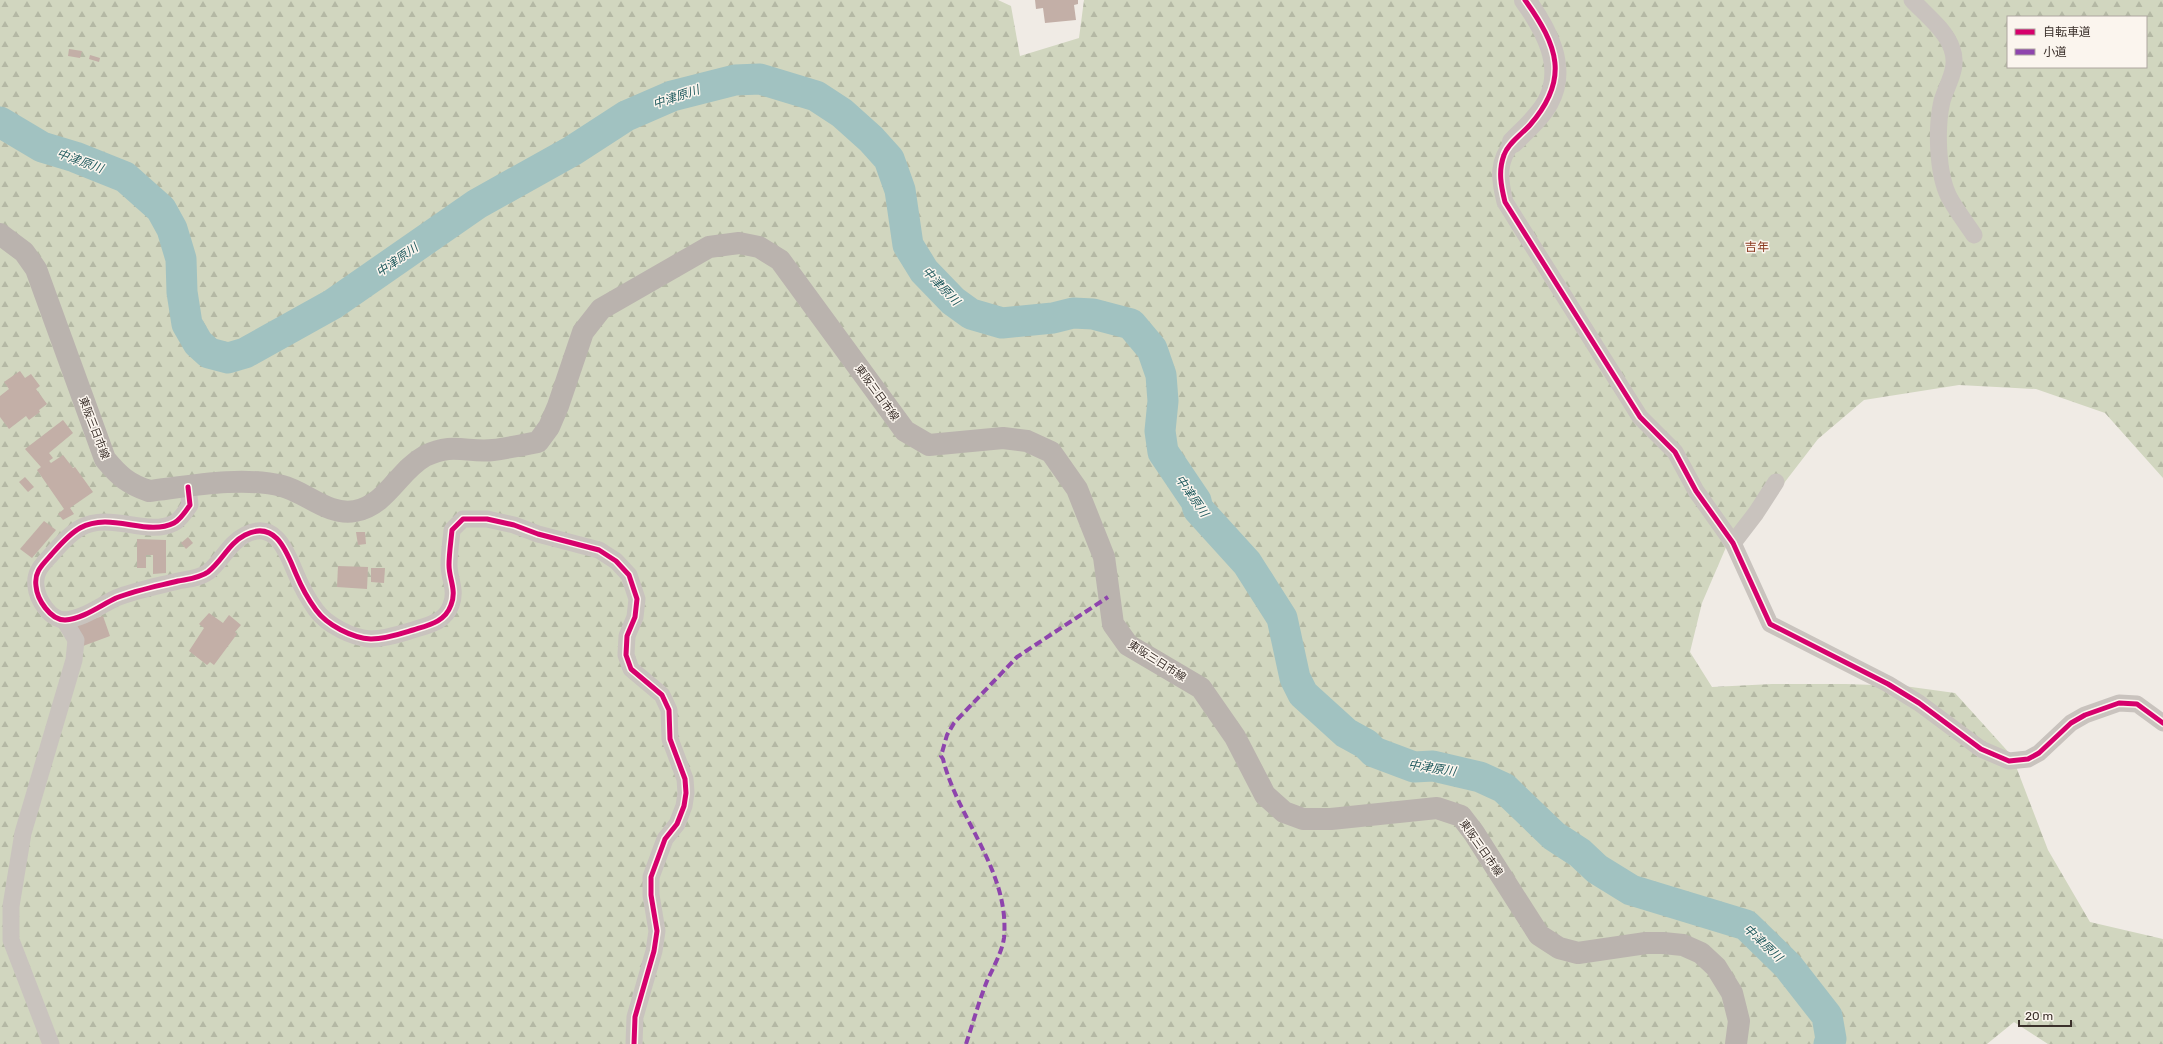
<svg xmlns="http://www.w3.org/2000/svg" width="2163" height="1044" font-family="Rubik,'Noto Sans JP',sans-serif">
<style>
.forest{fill:url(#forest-firs);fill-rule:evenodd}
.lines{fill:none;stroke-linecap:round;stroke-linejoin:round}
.river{stroke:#a1c2c1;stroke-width:31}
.building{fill:#c3afa7}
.minor{stroke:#c9c3be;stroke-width:17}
.tertiary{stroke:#c9c3be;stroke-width:22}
.secondary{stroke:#bab3ae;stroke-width:22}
.quiet{stroke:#8e44ad;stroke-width:4;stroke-dasharray:8 4;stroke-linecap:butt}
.cycleway-casing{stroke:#fbf5ee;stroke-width:8}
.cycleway{stroke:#d6006c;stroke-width:5}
.labels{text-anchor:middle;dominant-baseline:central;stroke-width:3;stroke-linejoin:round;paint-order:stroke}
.street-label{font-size:11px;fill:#3b302b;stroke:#fbf5ee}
.water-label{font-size:12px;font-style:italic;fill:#1f5a5e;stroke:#fbf5ee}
.neighbourhood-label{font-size:12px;fill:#8c3b22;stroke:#fbf5ee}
</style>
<defs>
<pattern id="forest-firs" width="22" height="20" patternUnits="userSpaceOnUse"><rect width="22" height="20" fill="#d1d6bf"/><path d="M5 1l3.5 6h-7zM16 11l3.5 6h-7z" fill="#b4b8a4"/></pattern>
</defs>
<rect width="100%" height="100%" fill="#f0ebe5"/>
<path class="forest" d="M0,0H998L1011,6L1020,56L1079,38L1084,0H2163V478L2105,413L2036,389L1959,385L1864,400L1818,439L1781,487L1733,531L1702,603L1690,652L1712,687L1772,684H1846L1904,686L1955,693L2012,756L2048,850L2090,922L2163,939V1044H2048L2014,1022L1987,1044H0ZM2008,17H2146V67H2008Z"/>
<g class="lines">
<path class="river" d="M0,122L42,147L75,157L125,177L161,209L172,229L181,259L182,292L187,324L198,343L209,353L228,358L245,353L333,304L477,204L572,151L626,116L672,96L735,80L760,79L816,96L842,113L871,139L889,159L900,190L908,245L924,271L953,301L971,314L1002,323L1053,318L1073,313L1093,314L1131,324L1152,349L1161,375L1163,401L1160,431L1163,452L1196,501L1198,509L1247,563L1282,618L1295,678L1303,694L1346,733L1366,744L1374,752L1414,767L1433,766L1480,777L1504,788L1554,836L1580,853L1597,869L1631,890L1746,925L1788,966L1827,1016L1831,1039L1829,1044"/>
</g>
<g class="building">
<path d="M1035,0H1078V4L1074,5L1076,20L1045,23L1043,8L1036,9Z"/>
<path d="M69,49L82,51L80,58L68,56Z"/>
<path d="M90,55L100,58L99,62L89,59Z"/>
<path d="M20,371L25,378L31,374L40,386L36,389L47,404L39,410L40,412L29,420L26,416L9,429L0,417V396L9,389L4,382Z"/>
<path d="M63,420L73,433L49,453L53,458L49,461L51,463L63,455L73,468L75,467L93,492L70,508L74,514L63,520L58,514L64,509L37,470L41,467L25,449Z"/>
<path d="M25,477L34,487L28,492L19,482Z"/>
<path d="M44,521L56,530L32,558L20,549Z"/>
<path d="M356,532H365L366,544L358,545Z"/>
<path d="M188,537L193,543L186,549L181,543Z"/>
<path d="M137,539L166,540V573L153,574V555H146V568H137Z"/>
<path d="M338,566L368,567L367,589L337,587Z"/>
<path d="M371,568H385L384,583L371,582Z"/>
<path d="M209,613L223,623L229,615L241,625L235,632L237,634L214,665L210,662L207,665L189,651L204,628L199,624Z"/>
<path d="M103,616L110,636L83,646L75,625Z"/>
</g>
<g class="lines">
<g class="minor">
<path d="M1912,0C1925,14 1946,30 1952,49C1959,68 1947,84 1942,101C1936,127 1937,173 1949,197C1956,210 1966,223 1974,235"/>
<path d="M1513,142C1497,162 1499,178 1505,202L1640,417L1675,452L1696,491L1733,543L1770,624L1888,684L1919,703L1981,749L2009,761L2028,759L2039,753L2071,723L2085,715L2119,703L2137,704L2163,723"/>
<path d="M188,487L190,505C186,511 180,520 174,523C146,537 111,511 80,528C69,534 59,546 51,555C42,565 34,572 36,586C37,599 50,620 65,620C83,619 101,605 116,598C136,590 158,586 178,581C188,579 200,578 208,572C222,561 229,543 245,535C276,519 287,553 296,574C301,586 308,599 316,610C327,625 352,638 371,639C386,639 400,634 413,630C429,625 445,622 451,605C457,590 449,579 449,565C449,554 451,541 452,530L463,519H487L514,525L538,534L599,550L616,561L629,575L637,599L635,617L627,636L626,655L631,669L662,695L669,710L670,739L685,779L686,793L684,806L677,824L665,839L651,877V895L657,931L654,951L635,1017L634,1044"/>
<path d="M1733,543L1756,513L1776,482"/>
<path d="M51,1044L11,940V906L23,833L74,660L76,640L64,620"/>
</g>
<path class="tertiary" d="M1513,142C1525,130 1540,117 1548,102C1567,67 1546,29 1525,0"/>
<path class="secondary" d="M0,234L24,252L36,269L105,459C119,476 128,484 149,491C190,486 242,476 282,486C306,492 328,516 355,511C387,505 398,471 425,456C453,442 467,453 493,450C508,448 523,445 538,442L549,427L558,406L583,332L601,309L709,247L739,243L759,247L780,260L905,431L929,445L1003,438L1027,441L1051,452L1077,489L1104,557L1113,624L1128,645L1201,688L1235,737L1265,795L1284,812L1303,819H1331L1437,808L1461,816L1474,833L1539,935L1559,948L1578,953L1646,943H1663L1683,945L1701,953L1716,967L1732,993L1739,1021L1736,1044"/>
<path class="quiet" d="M966,1044C973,1023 979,1001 987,981C993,968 1002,952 1004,938C1010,871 958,820 943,759L941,756L947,735L954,723L1017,657L1108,597"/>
<g class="cycleway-casing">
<g id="cycleway">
<path d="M1525,0C1558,46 1570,79 1530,125C1522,134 1508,143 1504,155C1498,171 1501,186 1505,202L1640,417L1675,452L1696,491L1733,543L1770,624L1888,684L1919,703L1981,749L2009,761L2028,759L2039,753L2071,723L2085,715L2119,703L2137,704L2163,723"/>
<path d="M188,487L190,505C186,511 180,520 174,523C146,537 111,511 80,528C69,534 59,546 51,555C42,565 34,572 36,586C37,599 50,620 65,620C83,619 101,605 116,598C136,590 158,586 178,581C188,579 200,578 208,572C222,561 229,543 245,535C276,519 287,553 296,574C301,586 308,599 316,610C327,625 352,638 371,639C386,639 400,634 413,630C429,625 445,622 451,605C457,590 449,579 449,565C449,554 451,541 452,530L463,519H487L514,525L538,534L599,550L616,561L629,575L637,599L635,617L627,636L626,655L631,669L662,695L669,710L670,739L685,779L686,793L684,806L677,824L665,839L651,877V895L657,931L654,951L635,1017L634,1044"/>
</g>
</g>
<use href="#cycleway" class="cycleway"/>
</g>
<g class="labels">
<g class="street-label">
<text transform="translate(877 393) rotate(54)">東阪三日市線</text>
<text transform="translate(94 428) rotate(69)">東阪三日市線</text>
<text transform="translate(1157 661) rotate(32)">東阪三日市線</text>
<text transform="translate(1481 848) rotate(55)">東阪三日市線</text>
</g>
<g class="water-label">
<text transform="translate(676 97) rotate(-19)">中津原川</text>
<text transform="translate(80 161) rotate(20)">中津原川</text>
<text transform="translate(397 260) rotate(-35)">中津原川</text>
<text transform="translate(941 286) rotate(46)">中津原川</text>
<text transform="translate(1192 496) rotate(55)">中津原川</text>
<text transform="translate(1432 768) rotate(9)">中津原川</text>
<text transform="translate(1763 943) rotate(43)">中津原川</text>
</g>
<g class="neighbourhood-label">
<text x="1757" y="247">吉年</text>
</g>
</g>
<rect x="2007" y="16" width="140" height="52" fill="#fbf5ee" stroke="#aea6a0"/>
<rect x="2015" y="29" width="20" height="6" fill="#d6006c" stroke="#aea6a0"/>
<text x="2043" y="36" font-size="12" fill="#3b302b">自転車道</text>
<rect x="2015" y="49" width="20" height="6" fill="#8e44ad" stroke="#aea6a0"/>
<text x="2043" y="56" font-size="12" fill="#3b302b">小道</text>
<path d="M2019 1020v6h52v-6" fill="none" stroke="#3b302b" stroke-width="2"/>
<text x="2025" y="1020" font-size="12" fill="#3b302b" stroke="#fbf5ee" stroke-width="3" paint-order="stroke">20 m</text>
</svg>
